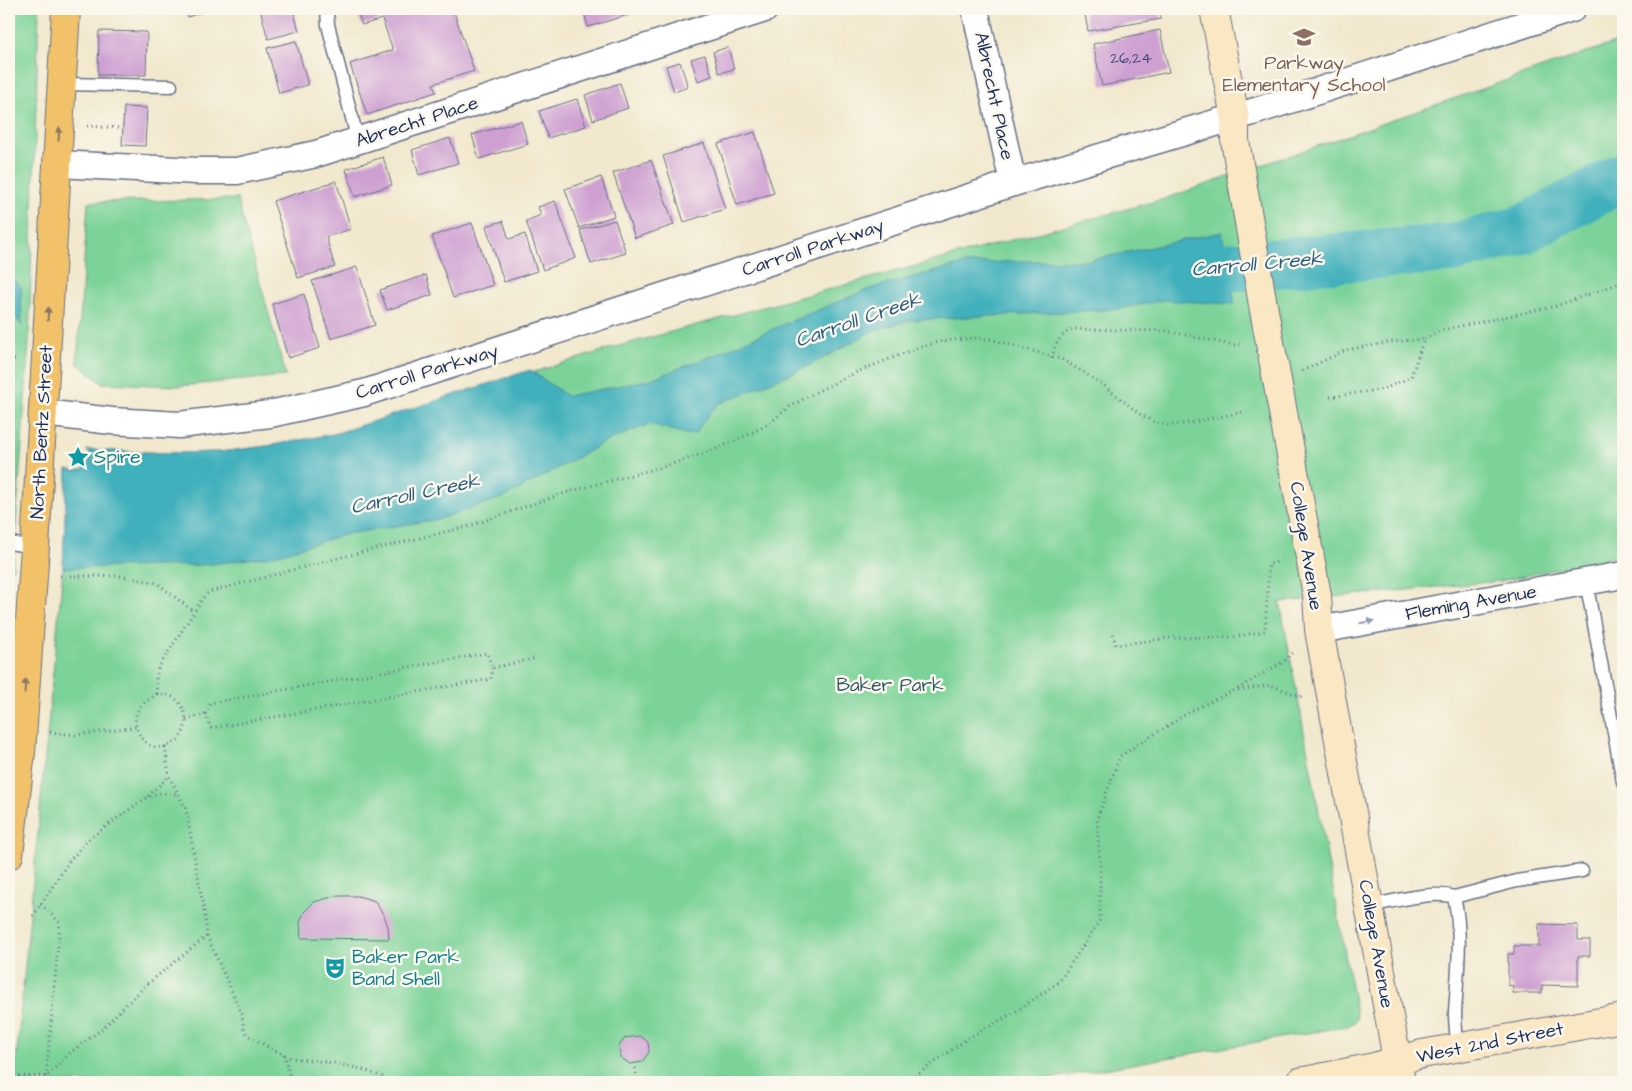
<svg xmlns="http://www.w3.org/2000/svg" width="1632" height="1091" font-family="'Architects Daughter',sans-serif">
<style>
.green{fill:#7bd399;stroke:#4b817c}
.water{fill:#41b0bc;stroke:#2e708d}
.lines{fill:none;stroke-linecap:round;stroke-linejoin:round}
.river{stroke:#41b0bc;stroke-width:49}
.building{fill:#cea0d2}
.lane-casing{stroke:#667085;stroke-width:15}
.street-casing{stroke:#667085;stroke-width:29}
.secondary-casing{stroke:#667085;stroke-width:30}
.primary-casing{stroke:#667085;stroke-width:30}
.path{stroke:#667085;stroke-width:3;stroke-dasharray:1 4;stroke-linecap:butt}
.lane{stroke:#fff;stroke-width:12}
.street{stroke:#fff;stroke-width:26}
.secondary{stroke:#fae7c3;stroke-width:28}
.primary{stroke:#f2c26a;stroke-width:28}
.oneway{fill:#867864}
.oneway2{fill:#8d97ae}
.labels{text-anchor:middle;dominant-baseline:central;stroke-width:5;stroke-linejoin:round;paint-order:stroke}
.number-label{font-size:16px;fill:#484b7b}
.education-label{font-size:19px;fill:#785e54;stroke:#fbf7ec}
.street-label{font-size:19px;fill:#1b2f5e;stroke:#fbf7ec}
.culture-label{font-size:19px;fill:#0d838f;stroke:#fbf7ec;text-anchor:start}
.park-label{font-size:19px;fill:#33586d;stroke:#fbf7ec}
.water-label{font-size:20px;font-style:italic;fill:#285c7f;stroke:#fbf7ec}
</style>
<rect width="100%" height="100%" fill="#fbf7ec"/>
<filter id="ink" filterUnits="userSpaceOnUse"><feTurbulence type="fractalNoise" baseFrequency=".02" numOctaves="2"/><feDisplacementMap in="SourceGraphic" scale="10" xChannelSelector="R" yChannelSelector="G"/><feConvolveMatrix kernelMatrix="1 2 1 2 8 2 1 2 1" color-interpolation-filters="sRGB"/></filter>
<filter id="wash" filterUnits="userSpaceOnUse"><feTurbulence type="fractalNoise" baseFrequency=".0096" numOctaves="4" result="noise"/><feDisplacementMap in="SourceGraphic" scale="20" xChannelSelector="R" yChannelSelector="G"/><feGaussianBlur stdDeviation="1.12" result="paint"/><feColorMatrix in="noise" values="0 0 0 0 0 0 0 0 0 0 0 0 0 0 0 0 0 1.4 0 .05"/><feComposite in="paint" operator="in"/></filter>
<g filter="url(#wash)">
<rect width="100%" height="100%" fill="#f1e8cd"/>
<g class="green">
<path d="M9,9H39L29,342L13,569H9Z"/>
<path d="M1623,40V555L1501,581L1280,602L1357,1018L1355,1022L1348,1026L1030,1082H14L63,568L67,469C80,473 87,470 91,456L87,450L172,453L220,452L267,446L334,434L615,347L1164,199Z"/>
<path d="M237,199L286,376L179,386L102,383L77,363L88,202Z"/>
</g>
<g class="water">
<path d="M1222,232L1235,304L1163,300L1119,309L912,320L874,330L811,365L718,404L705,419L695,434H686L650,424L607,441L507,496L439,519L347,534L271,556L204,565L63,568L67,469C80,473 87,470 91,456L87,450L172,453L220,452L267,446L334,434L530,370L567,396L648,380L717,354L789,322L869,289L963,264L1022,261H1086Z"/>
<path d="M9,270L21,288L22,326L9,308Z"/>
</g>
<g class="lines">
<path class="river" d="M1161,273L1453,248L1522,230L1623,177"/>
</g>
<g id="blocks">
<g class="building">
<path d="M147,9H161L148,13Z"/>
<path d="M186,9H211L188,17Z"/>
<path d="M260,9H293L299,31L268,39Z"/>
<path d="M356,9H453L474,71L433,84L436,92L367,115L350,64L393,50L382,19L362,25Z"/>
<path d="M583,9H644V10L588,27Z"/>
<path d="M1084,9H1159L1161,19L1088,31Z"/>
<path d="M1160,30L1169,72L1102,86L1093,44Z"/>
<path d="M99,31L147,32L146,75H98Z"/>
<path d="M296,41L308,85L279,93L267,48Z"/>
<path d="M728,47L734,69L719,73L713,52Z"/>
<path d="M705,55L712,76L698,81L691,59Z"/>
<path d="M680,62L688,87L674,92L666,66Z"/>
<path d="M620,83L628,108L593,120L585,95Z"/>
<path d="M577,99L586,126L548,138L539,111Z"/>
<path d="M124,107L147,108L145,146L122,145Z"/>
<path d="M521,121L528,144L479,159L472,135Z"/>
<path d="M755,132L774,193L737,205L718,144Z"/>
<path d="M450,138L458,163L419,175L412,150Z"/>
<path d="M704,143L725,209L684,222L663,156Z"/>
<path d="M383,157L392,185L355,197L346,169Z"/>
<path d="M651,160L674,225L635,238L613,173Z"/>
<path d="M601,177L614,216L579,228L565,189Z"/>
<path d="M336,181L351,229L326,237L335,267L298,278L273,201Z"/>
<path d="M555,201L576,258L543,270L526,221L541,215L538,207Z"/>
<path d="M615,220L626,253L591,264L580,230Z"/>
<path d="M503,221L509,239L525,234L537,271L504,282L486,226Z"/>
<path d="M472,223L493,285L453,298L432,236Z"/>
<path d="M357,267L375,325L331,339L312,281Z"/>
<path d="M426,275L432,295L387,310L380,290Z"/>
<path d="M304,294L320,348L288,358L272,304Z"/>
<path d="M335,896H358L375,901L384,916L388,926L389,939L301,938L300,922L304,912L314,902Z"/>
<path d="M1539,924L1578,925V940H1590V956H1578V986L1542,985V993H1513V986L1508,985V954H1514V946H1539Z"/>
<path d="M640,1036L648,1042L649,1052L642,1062L630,1064L620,1057L619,1046L625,1038Z"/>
</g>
</g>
</g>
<g filter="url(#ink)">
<use href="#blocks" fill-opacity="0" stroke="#667085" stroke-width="1"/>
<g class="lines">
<g class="lane-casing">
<g id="lane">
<path d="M327,9L328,25L358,141"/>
<path d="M62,84L171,86"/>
<path d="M9,543L35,547"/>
<path d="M1586,581L1623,782"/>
<path d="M1454,897L1517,881L1582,871"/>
<path d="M1369,906C1391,902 1434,890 1454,897C1463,934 1457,975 1455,1013C1455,1025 1457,1036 1457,1048"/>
</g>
</g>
<g class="street-casing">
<g id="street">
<path d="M975,9L1013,183"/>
<path d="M57,164L197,171H237L316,154L765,9"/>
<path d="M43,413L112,421L179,425L270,414L364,393L1013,183L1259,110L1572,9"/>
<path d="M1319,630L1623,575"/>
</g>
</g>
<g class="secondary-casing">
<g id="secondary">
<path d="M1214,9L1235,117V140L1263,305L1317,595L1319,630L1401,1082"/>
<path d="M1300,1082L1374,1067L1422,1054L1623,1018"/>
</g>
</g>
<g class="primary-casing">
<path id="primary" d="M9,855L21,752L35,547L66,9"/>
</g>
<g class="path">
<path d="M87,126L119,128"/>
<path d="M9,358L18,361"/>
<path d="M1052,358C1055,344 1059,336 1072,329L1166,331L1233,345L1243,344"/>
<path d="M1302,371L1346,350L1391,342L1424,339"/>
<path d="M1330,397L1384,389L1411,377L1424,339L1442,330L1556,306L1623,282"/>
<path d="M60,576H120L157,583L194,612"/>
<path d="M1113,634L1116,645L1169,638L1233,637L1265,631L1269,564L1278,562"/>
<path d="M1238,690L1270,685L1303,697"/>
<path d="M157,694L156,680L158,668L203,598L209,592L338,558L466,527L571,491L666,466L716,449L750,434L770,423L789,407L816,392L859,371L920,347L943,341L973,338L990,339L1061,359L1083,372L1103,385L1140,414L1154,422L1168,425L1183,424L1243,412"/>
<path d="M157,694C160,695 165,694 168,695C195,705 190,745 161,747C155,747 152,747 147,743C138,737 133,723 137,712C140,704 150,699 157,694Z"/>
<path d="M205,714L211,728L491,679L492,668"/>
<path d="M186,720L205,714L211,703L487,653L492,668L537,658"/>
<path d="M50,732L76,735L136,727"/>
<path d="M165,747L169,776L186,809L205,917L207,936L242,1014L244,1030L249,1036L270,1048L291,1058L334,1063L361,1069L383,1077L384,1082"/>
<path d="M148,796L169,776"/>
<path d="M41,904L60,923L46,1077"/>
<path d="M33,916L70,860L89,839L144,799L158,793L178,794"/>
<path d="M284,1054L291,1082"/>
<path d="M635,1068L637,1082"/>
<path d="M19,1076L46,1077L71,1052L102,1029L146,985L207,936"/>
<path d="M907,1082L970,1037L1018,1010L1059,982L1100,920V864L1097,819L1120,756L1191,711L1239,688L1283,662L1295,651"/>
</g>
<use href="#lane" class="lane"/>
<use href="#street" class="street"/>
<use href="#secondary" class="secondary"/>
<use href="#primary" class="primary"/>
</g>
<defs><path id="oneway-solid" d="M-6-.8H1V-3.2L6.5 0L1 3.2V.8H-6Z" transform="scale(1.25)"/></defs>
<g class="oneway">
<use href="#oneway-solid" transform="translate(59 134) rotate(-86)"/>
<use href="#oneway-solid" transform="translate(48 314) rotate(-87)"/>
<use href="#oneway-solid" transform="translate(25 686) rotate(-86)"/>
</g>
<use class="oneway2" href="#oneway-solid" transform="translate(1367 622) rotate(-10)"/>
</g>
<defs>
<g id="school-bare" transform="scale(1.725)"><path d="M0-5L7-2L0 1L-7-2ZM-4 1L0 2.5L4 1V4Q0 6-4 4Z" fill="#8d6e63" stroke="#fbf7ec" stroke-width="2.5" paint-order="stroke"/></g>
<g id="sight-bare" transform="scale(1.725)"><path d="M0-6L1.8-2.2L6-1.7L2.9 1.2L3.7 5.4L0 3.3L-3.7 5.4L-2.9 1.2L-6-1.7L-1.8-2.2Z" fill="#0f9aa8" stroke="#fbf7ec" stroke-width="2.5" paint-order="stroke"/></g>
<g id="theatre-bare" transform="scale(1.725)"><path d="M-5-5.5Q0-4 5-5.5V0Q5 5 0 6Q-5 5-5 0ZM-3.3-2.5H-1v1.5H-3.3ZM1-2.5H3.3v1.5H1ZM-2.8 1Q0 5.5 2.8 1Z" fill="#0f9aa8" stroke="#fbf7ec" stroke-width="2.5" paint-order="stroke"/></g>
</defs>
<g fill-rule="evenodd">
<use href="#school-bare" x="1304" y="37"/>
<use href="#sight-bare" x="78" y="457"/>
<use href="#theatre-bare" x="335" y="968"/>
</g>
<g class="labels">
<g class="number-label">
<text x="1131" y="58">26,24</text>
</g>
<g class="education-label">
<text x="1304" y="63">Parkway<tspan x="1304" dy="22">Elementary School</tspan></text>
</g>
<g class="street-label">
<text transform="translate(994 96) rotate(78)">Albrecht Place</text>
<text transform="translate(417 122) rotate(-18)">Abrecht Place</text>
<text transform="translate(813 248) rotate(-18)">Carroll Parkway</text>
<text transform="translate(427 372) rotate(-17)">Carroll Parkway</text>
<text transform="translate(42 432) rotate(-87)">North Bentz Street</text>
<text transform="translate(1306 546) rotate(81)">College Avenue</text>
<text transform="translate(1471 603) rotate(-10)">Fleming Avenue</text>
<text transform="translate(1376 944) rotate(80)">College Avenue</text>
<text transform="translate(1490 1043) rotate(-11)">West 2nd Street</text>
</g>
<g class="culture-label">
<text x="94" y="457">Spire</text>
<text x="352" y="957">Baker Park<tspan x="352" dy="22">Band Shell</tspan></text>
</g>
<g class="park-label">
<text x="890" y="685">Baker Park</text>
</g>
<g class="water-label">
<text transform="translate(1257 264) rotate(-5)">Carroll Creek</text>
<text transform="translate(858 320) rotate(-19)">Carroll Creek</text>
<text transform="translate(415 494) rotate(-12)">Carroll Creek</text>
</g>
</g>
<rect width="1632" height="1091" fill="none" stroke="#fbf7ec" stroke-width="30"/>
</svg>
